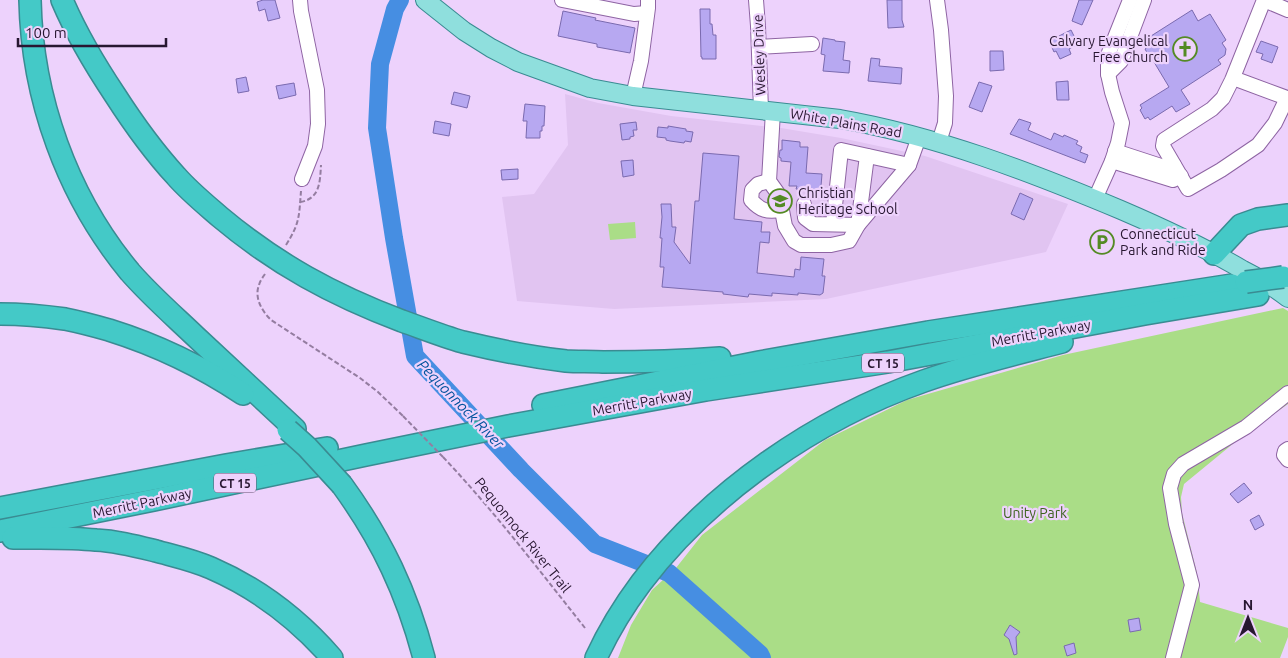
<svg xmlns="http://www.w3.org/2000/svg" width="1288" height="658" font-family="Ubuntu,sans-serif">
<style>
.built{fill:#e1c4f1}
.green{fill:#aadd87}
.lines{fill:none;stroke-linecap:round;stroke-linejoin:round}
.river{stroke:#468ee2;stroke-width:18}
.building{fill:#b7a8f1;stroke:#7a6aaf}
.minor-casing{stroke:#8e64a3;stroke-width:16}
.major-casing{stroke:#3a8b92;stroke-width:20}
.highway-casing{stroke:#3a8b92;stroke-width:24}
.path{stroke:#947da0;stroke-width:2;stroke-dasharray:5 2.5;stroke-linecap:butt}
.minor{stroke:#fff;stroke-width:14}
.major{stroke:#8fdfdd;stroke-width:18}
.highway{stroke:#44c9c7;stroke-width:21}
.highway-bridge-casing{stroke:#3a8b92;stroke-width:24;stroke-linecap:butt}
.path-bridge{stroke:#947da0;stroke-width:2;stroke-dasharray:5 2.5;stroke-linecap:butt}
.highway-bridge{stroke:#44c9c7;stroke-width:21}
.labels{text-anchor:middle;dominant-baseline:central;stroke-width:4.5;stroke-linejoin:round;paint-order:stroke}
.shield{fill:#edd2fc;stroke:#634f6e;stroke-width:1}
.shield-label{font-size:12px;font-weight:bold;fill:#281731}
.poi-label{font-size:14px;fill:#281731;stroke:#edd2fc;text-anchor:start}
.street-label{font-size:14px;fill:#281731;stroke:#edd2fc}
.park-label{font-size:14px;fill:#3d631f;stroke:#edd2fc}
.water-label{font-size:15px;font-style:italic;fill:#00529c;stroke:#edd2fc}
</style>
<rect width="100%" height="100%" fill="#edd2fc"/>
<path class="built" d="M565,94L598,103L671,116L781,128L841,138L925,156L1068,204L1046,252L826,299L614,309L517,301L502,197L534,194L568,145Z"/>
<g class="green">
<path d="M635,222L636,238L610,240L608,224Z"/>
<path d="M1283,308L1288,311V404L1240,438L1184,484L1181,497L1182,513L1197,573L1200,602L1288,628V637L1280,658H618L631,625L652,590L676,568L702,535L825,440L907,400L1063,355Z"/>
</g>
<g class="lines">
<path class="river" d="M400,0L395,9L380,64L377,128L394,238L415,356L521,470L595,544L669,573L760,654L762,658"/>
</g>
<g class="building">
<path d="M263,0H275L280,18L268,21L265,9L259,11L257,2Z"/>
<path d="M887,0H902V20L904,27L888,28Z"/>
<path d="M1079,0H1093L1082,25L1072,21Z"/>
<path d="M700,9H710V24H712L713,35H716V59H702V57H701Z"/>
<path d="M1192,10L1198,21L1210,14L1226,40L1222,43L1226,49L1225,55L1218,60L1221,64L1181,90L1190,104L1176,112L1172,106L1150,120L1148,117L1145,119L1140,110L1142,108L1140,105L1169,87L1151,57L1150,58L1145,49L1155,42L1151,36Z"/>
<path d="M563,11L596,18L595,20L635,28L630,53L597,47V44L558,36Z"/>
<path d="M1071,30L1078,44L1069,49L1071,54L1060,59L1056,51L1054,52L1049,41Z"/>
<path d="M823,38L835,40V41L845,42L843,60L850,61L849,73L823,71L825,55L821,54Z"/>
<path d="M1261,41L1278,47L1272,63L1261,59L1263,54L1256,52Z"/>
<path d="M990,51H1003L1004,70L990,71Z"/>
<path d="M871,58L880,59L879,66L902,68L901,84L868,81Z"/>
<path d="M246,77L249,91L238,93L236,79Z"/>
<path d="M1068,81L1069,100H1057L1056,82Z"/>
<path d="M979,82L992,86L982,112L969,107Z"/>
<path d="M294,83L296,95L279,99L276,86Z"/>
<path d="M454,92L470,96L467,108L451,104Z"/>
<path d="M525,104L545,106L544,126H542V131H540V138H526L527,121H523Z"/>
<path d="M1019,119L1031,123L1028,130L1051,140L1054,133L1063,137L1064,135L1078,141L1076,144L1082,147L1080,152L1088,155L1085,163L1010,134Z"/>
<path d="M435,121L451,124L449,136L433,133Z"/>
<path d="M636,122L637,130H633L634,136L630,137V139L622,140L620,124Z"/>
<path d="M668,126L686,129V131L693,132L691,142L685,141L684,143L670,141L666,140V138L657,137L658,127L668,128Z"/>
<path d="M782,140L800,142V147H808L806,173L822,174L820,198H813V190L796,189L797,186H789L791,162L781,161V158L779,157L780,150H782Z"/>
<path d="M703,153L739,156L734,219L762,222L761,232H770L769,243L760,242L757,273L794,277L795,269L800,270L801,257L824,259L822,276H825L823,293L820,295L798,293V295L772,293V296L749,294L748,297L723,294V292L662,287L664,267H660L662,238H660L662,217L661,204H671L672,227H676L674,242L690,264L695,201H699Z"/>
<path d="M633,160L634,175L623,177L621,161Z"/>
<path d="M518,169V179L502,180L501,170Z"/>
<path d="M1020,193L1033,199L1024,220L1011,214Z"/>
<path d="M1244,483L1252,493L1238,503L1230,494Z"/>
<path d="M1259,515L1264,525L1255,530L1250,520Z"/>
<path d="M1139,618L1141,630L1130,632L1128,620Z"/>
<path d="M1010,625L1020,632L1016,637L1017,654L1014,655L1009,639L1004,635Z"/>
<path d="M1074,643L1076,653L1067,656L1064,646Z"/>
</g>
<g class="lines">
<g class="minor-casing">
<g id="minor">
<path d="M300,0L301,11L317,90L318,124L315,146L302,179"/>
<path d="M562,0L634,14L647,13"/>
<path d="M756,0L758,26L761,110"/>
<path d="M937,0L941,30L946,96L945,123L939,142"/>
<path d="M1264,0L1288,10"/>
<path d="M759,47L812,44"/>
<path d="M1108,74L1121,61L1144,0"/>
<path d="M1233,78L1287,98L1275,123L1258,145L1221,170L1188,189L1163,146L1164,140L1212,109L1223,98L1232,80L1264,0"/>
<path d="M633,96L641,61L648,8V0"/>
<path d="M773,111L769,181L779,195L785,226L794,241L801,245H831L849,241L858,225L867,156"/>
<path d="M1115,151L1164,167L1174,165"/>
<path d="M1112,161L1173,180L1181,176"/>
<path d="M769,181L758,184L752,190L751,200C761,211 767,212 781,210"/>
<path d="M1095,199L1112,161L1118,143L1122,123L1112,92L1108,74V55L1130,0"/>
<path d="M804,204L805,218L813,224L858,225L909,165L919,137"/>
<path d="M833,224L841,150L909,165"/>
<path d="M1288,449L1285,451L1284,455L1288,460"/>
<path d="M1173,658L1192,585L1176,524L1170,488L1174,474L1183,464L1246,427L1288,393"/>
</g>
</g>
<g class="major-casing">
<path id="major" d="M425,0L464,31L491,48L518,62L590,88L633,96L840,119C937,136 1030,172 1121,210C1163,228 1204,247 1243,270C1259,278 1274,287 1288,298"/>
</g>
<g class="highway-casing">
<g id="highway">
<path d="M30,0C32,98 67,196 130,272C150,295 173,315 195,336C228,367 262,398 295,429"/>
<path d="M62,0C76,33 95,65 115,95C133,123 153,151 176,176C189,191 205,204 220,217C276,264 333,295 402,321C422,328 442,336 463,342C496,350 532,357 566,361C578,362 591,361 603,362C642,362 681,361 720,358"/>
<path d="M1214,254L1241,225L1258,219L1288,215"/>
<path d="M0,314C21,314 44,316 65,319C80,322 95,326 109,330C157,345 201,366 243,394"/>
<path d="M543,405L759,362L928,332L1232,285"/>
<path d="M342,485C382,540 407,593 424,658"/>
<path d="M0,508L226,465L327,448"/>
<path d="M0,531L154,500L366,455L508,426L706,390L888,362L1145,314L1258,295"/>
<path d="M13,538C41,538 69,537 96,540C117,541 136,546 156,551C174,556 193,560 211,568C257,588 299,620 332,658"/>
<path d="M596,658C608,632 623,607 641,583C710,492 816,419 924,381C969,365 1016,354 1062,342"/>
</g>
</g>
<g class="path">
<path d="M300,202C320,199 320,182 321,165"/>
<path d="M286,245C300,223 299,216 301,191"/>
<path d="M265,274C263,277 260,281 259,285C254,298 262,311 271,320L360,378L378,392L403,416"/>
<path d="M443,457C494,511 539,570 585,628"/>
</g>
<use href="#minor" class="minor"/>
<use href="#major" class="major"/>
<use href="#highway" class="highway"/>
<g class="highway-bridge-casing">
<g id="highway-bridge">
<path d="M1246,282L1283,277"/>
<path d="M288,430L307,447L342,485"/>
</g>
</g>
<path class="path-bridge" d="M403,416L443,457"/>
<use href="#highway-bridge" class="highway-bridge"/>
</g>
<defs>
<g id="church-ring" transform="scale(1.25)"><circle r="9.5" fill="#edd2fc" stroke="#548a24" stroke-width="1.5"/><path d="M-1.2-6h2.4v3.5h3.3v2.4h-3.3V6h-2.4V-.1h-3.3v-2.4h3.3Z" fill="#548a24"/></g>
<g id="school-ring" transform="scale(1.25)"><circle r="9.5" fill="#edd2fc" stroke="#548a24" stroke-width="1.5"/><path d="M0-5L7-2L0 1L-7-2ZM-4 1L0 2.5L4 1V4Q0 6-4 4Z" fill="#548a24"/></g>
<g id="parking-ring" transform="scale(1.25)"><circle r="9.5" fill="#edd2fc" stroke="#548a24" stroke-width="1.5"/><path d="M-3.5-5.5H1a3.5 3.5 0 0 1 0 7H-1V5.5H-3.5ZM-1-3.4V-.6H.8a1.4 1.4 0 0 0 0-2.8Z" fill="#548a24"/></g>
</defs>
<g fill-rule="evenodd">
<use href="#church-ring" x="1185" y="49"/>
<use href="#school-ring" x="780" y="201"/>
<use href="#parking-ring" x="1102" y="242"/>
</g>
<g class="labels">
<g class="shield">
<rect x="862" y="353.5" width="42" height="19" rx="4"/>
<rect x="214" y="473.5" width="42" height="19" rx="4"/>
</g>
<g class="shield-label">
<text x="883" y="363">CT 15</text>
<text x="235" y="483">CT 15</text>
</g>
<g class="poi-label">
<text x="1168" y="41" text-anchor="end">Calvary Evangelical<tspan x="1168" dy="16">Free Church</tspan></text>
<text x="798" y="193">Christian<tspan x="798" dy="16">Heritage School</tspan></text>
<text x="1120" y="234">Connecticut<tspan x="1120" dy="16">Park and Ride</tspan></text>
</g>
<g class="street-label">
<text transform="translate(759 55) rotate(-92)">Wesley Drive</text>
<text transform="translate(846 123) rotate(10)">White Plains Road</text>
<text transform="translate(1041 333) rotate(-10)">Merritt Parkway</text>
<text transform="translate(642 402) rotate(-10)">Merritt Parkway</text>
<text transform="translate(142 503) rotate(-12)">Merritt Parkway</text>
<text transform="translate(523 535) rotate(51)">Pequonnock River Trail</text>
</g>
<g class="park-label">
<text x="1035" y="513">Unity Park</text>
</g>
<g class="water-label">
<text transform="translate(461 404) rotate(46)">Pequonnock River</text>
</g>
</g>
<g transform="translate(1248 618)" stroke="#edd2fc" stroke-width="4" paint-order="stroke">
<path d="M0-4L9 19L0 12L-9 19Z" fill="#281731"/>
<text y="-8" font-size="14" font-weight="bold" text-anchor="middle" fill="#281731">N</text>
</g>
<path d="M18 38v8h148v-8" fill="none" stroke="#281731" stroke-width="2.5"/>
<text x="25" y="38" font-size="15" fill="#281731" stroke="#edd2fc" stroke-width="4" paint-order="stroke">100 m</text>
</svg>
